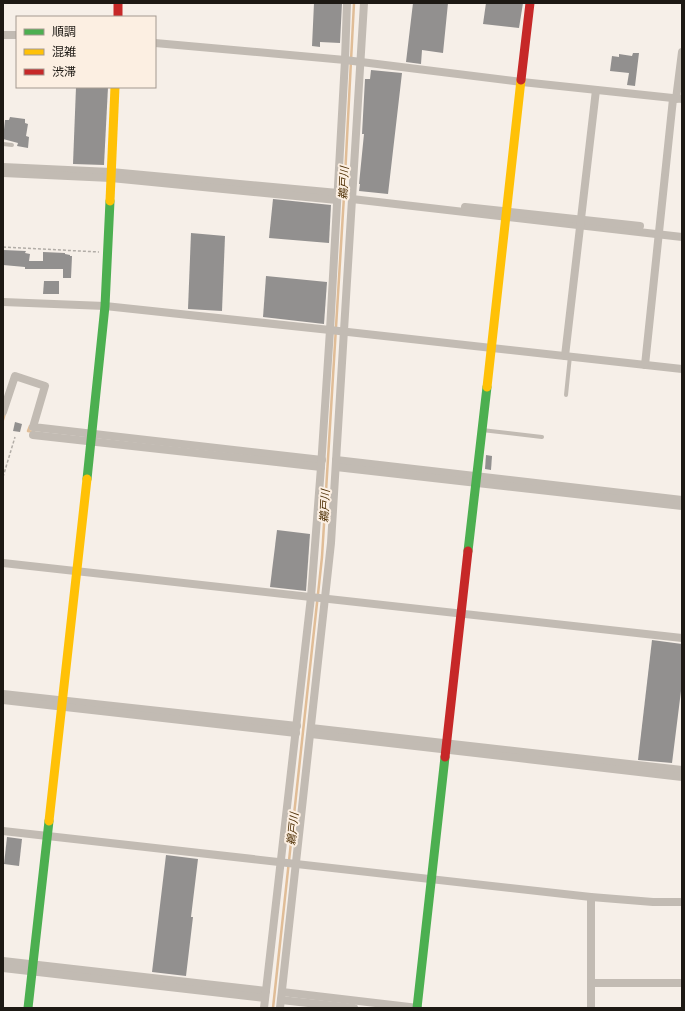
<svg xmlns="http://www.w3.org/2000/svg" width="685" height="1011" font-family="'DejaVu Sans','Noto Sans JP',sans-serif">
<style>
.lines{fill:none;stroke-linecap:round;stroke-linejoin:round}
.stream{stroke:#e0bd97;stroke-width:2.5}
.building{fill:#92908f}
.path{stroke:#b2ada7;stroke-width:1.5;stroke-dasharray:3 2;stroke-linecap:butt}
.lane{stroke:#c2bbb3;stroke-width:4}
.street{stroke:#c2bbb3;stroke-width:8}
.fast{stroke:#4caf50;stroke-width:9}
.slow{stroke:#ffc107;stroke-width:9}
.jam{stroke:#c62828;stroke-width:9}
.labels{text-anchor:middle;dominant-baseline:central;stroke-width:4;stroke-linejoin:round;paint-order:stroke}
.water-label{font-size:11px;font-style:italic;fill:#4b2c01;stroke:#fcefe2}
</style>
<rect width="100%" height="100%" fill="#f6efe8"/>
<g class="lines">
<g class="stream">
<path d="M3,420L5,413"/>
<path d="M30,426L28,431L34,432"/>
<path d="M273,1008L322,557L344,196L354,3"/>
</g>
</g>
<g class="building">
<path d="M314,3H342L340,43L320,42V47L312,46Z"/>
<path d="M413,3H448L443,53L422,50L421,64L406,62Z"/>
<path d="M486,3H523L519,28L483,24Z"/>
<path d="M633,53H639L635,86L627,85L629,73L610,71L612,56L619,57V54L632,56Z"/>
<path d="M371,70L402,73L388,194L359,191L360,184H359L364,134H362L365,79H370Z"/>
<path d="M76,87H108L104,165L73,164Z"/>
<path d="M10,117L25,119V123L28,124L26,136L29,137L28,148L17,146L18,143L3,139L5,120H9Z"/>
<path d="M273,199L331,205L329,243L269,238Z"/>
<path d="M191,233L225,236L222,311L188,309Z"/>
<path d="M3,250L26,251L25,253L30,254L29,261H43V252L65,253V254L70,255V256H72L71,278H63V269H25V267L3,265Z"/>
<path d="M266,276L327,282L324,324L263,317Z"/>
<path d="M44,281H59V294H43Z"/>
<path d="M15,422L22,424L20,432L13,431Z"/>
<path d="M486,455L492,456L491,470L485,469Z"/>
<path d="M277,530L310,534L306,591L270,587Z"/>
<path d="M652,640L682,644V683L672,763L638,760Z"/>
<path d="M7,837L22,839L19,866L4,864Z"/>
<path d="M166,855L198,859L191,917H193L186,976L152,972Z"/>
</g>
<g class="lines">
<g class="path">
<path d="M3,247L99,252"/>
<path d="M3,477L15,437"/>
</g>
<g class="lane">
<path d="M3,144L12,145"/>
<path d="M566,395L570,356"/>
<path d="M482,430L542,437"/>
</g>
<g class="street">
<path d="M3,35H17"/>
<path d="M155,43L345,60L522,82L682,99"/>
<path d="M676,99L682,52"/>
<path d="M3,167L111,172L338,193"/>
<path d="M3,173L111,178L337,200"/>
<path d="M352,199L682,237"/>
<path d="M465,207L640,226"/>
<path d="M3,302L105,306L330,330L682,369"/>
<path d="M565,356L596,90"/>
<path d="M645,365L673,99"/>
<path d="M3,412L15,376L45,386L33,427L322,460"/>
<path d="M33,435L321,467"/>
<path d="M336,460L682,500"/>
<path d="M336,467L682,506"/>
<path d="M3,563L682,638"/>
<path d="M3,694L297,726"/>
<path d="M3,700L296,733"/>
<path d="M311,728L682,770"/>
<path d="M311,734L682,777"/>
<path d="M3,831L591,897L653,902H682"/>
<path d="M591,897V1008"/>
<path d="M3,961L266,991"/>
<path d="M3,968L265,998"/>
<path d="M591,983H682"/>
<path d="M282,992L418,1008"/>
<path d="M281,1000L354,1008"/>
<path d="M264,1008L311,597L321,467L330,330L345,60L347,3"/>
<path d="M280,1008L331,543L364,3"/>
</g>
<g class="fast">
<path d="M87,479L105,306L110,201"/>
<path d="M468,551L487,387"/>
<path d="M28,1008L49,821"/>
<path d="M417,1008L445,757"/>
</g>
<g class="slow">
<path d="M110,201L115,87"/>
<path d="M487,387L521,80"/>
<path d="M49,821L87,479"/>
</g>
<g class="jam">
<path d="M118,3V17"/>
<path d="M521,80L530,3"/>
<path d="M445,757L468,551"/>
</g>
</g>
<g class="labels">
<g class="water-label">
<text transform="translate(344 183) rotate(-87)">鵜戸川</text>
<text transform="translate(325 506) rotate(-87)">鵜戸川</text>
<text transform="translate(293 829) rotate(-84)">鵜戸川</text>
</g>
</g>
<rect width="685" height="1011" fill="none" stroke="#1d1914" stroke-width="8"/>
<rect x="16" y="16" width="140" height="72" fill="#fcefe2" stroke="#a39990"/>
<rect x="24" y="29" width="20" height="6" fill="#4caf50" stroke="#a39990"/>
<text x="52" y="36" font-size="12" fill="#1d1914">順調</text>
<rect x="24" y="49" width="20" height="6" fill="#ffc107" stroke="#a39990"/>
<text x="52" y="56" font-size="12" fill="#1d1914">混雑</text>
<rect x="24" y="69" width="20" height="6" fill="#c62828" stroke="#a39990"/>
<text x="52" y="76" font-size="12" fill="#1d1914">渋滞</text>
</svg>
